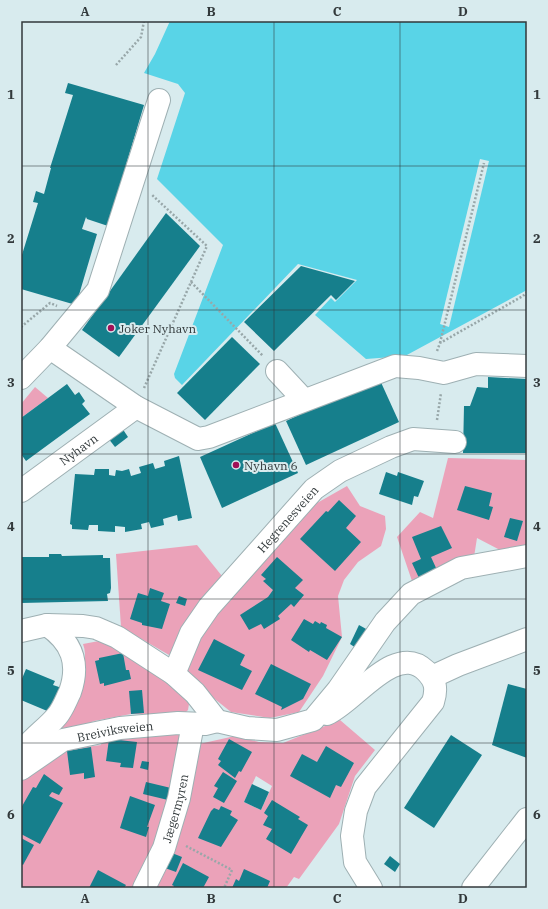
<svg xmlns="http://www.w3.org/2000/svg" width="548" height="909" font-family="'IBM Plex Serif',serif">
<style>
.green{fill:#eba2b9;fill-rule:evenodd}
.water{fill:#59d4e7}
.pier{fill:#d8ebee}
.building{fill:#167f8c}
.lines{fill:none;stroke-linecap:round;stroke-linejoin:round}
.minor-casing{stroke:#9eb0b3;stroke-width:24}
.path{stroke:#98a7a9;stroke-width:2.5;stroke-dasharray:2 2;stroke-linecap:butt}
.minor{stroke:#fff;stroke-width:22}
.grid{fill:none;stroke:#32393b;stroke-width:1;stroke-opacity:0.55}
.poi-dot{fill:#a01057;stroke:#d8ebee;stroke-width:1.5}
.labels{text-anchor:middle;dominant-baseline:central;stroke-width:4;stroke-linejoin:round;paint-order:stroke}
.poi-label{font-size:12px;fill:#32393b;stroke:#d8ebee;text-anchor:start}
.street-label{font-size:12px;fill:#32393b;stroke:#d8ebee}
.neatline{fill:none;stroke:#32393b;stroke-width:1.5}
.grid-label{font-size:13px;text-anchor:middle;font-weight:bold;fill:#32393b}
</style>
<rect width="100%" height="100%" fill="#d8ebee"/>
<g class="green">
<path d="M35,387L48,398L21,418V404Z"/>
<path d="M448,458L527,460V550H500L477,538L474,557L413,584L397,537L420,512L433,518Z"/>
<path d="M347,486L360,506L385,516L386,529L381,546L358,562L344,580L338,596L342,637L323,676L299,712L270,718L231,712L191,680L184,671L218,607L310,507Z"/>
<path d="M197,545L222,576L169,655L121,627L116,554Z"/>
<path d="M99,641L115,643L167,681L184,696L189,704L188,710L184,714H131L94,721L64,734L58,729C69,708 92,667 83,644Z"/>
<path d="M340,720L375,750L355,776L339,824L299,879L294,877L286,888H152L199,744L235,736L259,742L283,743ZM256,776L272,786L261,810L244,802Z"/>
<path d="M177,731L183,739L171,809L133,888H21V778L64,750L101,745L98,736Z"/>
</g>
<path class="water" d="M170,21H527V290L405,356L366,359L315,315L331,298L335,302L357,280L298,264L182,385L175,378L174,374L223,245L157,179L185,93L178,84L144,73L155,54Z"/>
<path class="pier" d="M480,159L489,161L449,327L440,324Z"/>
<g class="building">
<path d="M68,83L144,105L123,175L125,176L108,226L87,219L86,217L82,229L97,234L76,305L21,289V258L38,203L33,202L36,191L44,194L51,168H50L73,95L65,93Z"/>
<path d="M166,213L200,246L119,357L82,330Z"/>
<path d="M301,266L355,281L336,300L331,295L274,351L244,322Z"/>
<path d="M232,337L260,364L205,420L177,393Z"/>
<path d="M488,377L527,379V453H463L464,406H470L477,387L488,388Z"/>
<path d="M379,378L399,422L306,465L286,421Z"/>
<path d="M67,384L75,395L79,392L85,401L82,404L90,414L26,461L21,454V418Z"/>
<path d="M275,423L298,473L222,508L200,457Z"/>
<path d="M122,428L128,437L115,447L108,438Z"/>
<path d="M179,456L192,518L178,521L177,515L163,519L164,525L151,528L149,522L141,524L142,529L125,532V527L115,526V532L98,531V525H89L88,530L72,529V525L70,524L75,474L94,475L95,469H109V475L115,476L116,470L122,471L129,469L131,476L141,473L139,467L153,463L155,469L165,466L164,461Z"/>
<path d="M386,472L397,476L398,472L424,481L418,497L414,496L412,505L379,494Z"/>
<path d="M465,486L492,493L489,506L493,507L489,520L457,510Z"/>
<path d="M339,500L356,516L346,528L361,542L335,571L300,539L326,511L328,512Z"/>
<path d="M510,518L523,521L517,541L504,537Z"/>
<path d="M441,526L452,548L431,557L437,570L419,578L412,563L421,559L412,537Z"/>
<path d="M49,554H61L62,556L103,555V558H110L111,588L110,593L107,594L108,601L21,603V557H49Z"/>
<path d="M277,557L303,580L295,588L304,595L294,607L291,604L278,616L280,619L264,629L261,624L249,630L240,615L268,597L273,590L263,581L266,579L261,575Z"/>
<path d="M150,588L164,593L161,601L170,604L162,629L142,625V623L130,619L138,593L148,596Z"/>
<path d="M179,596L187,599L185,606L176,603Z"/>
<path d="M304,619L313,624L315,621L320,624L321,622L327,625L326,628L342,637L327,660L310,650L309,652L291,640Z"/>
<path d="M359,625L368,630L356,648L350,644Z"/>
<path d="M214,639L245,655L240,665L252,671L242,690L198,670Z"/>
<path d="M123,653L126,670H129L131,679L104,686V683L100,684L95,661L99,660V658Z"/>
<path d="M271,664L311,684L303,699L281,710L282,707L255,694Z"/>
<path d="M26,669L55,681L53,685L62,688L52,713L21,700V681Z"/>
<path d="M508,684L527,689V758L492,745Z"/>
<path d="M142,690L144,713L131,714L129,691Z"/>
<path d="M451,735L482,755L434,828L404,808Z"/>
<path d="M109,739L137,742L133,768L120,767L121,763L106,761Z"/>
<path d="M229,739L252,752L241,772L239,771L235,778L218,765L221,761L218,759Z"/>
<path d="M326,746L354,763L341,787L336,785L330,798L290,776L302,754L317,762Z"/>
<path d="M91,747L95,777L84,779V773L70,775L67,751Z"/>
<path d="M142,761L149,762L148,770L140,768Z"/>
<path d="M223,772L237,781L224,803L213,797L218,788L214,786Z"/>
<path d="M44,774L63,788L59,795L52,792L49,796L63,803L40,844L21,834V808L33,787L36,788Z"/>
<path d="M146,782L171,788L168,800L143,794Z"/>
<path d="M252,784L269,792L261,810L244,802Z"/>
<path d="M130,796L155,805L147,827H149L146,837L120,828Z"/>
<path d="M272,800L300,817L298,819L308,825L291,854L266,839L272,829L263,825L268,816L264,813Z"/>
<path d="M221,806L232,811L230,815L238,820L221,847L198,838L211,811L214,808L219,810Z"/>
<path d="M21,838L34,845L23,865L21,864Z"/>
<path d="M172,853L182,857L176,872L165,868Z"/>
<path d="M390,856L400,864L395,872L384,864Z"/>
<path d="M183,863L209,877L203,888H173L174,886L172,885Z"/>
<path d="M244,869L270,881L267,888H232L236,879L239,881Z"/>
<path d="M98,870L126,885L124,888H89Z"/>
</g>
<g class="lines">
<g class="minor-casing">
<g id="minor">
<path d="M50,348L136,407L198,439L209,437L395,366L419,368L444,373L476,364L527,366"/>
<path d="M277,371L304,400"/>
<path d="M21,378L50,348L98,290L159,100"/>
<path id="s1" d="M21,491L136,407"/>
<path d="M21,631L47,625L83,626L96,628L117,637L174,674L195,693L217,721L247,728L277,730L313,720L338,690L385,622L411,594L461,568L527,556"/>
<path id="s2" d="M174,674L191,633L209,607L314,489L340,471L391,447L413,439L455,442"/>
<path d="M432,677L458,665L527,639"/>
<path d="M327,714C355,702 395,641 426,671C436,681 437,689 433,702L365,787L356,811L352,836L355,862L371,888"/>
<path d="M22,768C23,762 23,752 26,747C35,736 48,727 57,716C63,709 66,700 70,692C80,663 72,642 47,625"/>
<path id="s3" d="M21,769L63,740L120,728L178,723L205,724L217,721"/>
<path id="s4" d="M144,888L164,848L179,798L193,724"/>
<path d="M473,888L527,819"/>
</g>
</g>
<g class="path">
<path d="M116,65L141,37L144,21"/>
<path d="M191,282L263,356"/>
<path d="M21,327L50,303L57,306"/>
<path d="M440,343L484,163"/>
<path d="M437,351L440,343L523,296L527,292"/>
<path d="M144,388L207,246L151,194"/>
<path d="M437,420L441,393"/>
<path d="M186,846L232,870L224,888"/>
</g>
<use href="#minor" class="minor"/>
</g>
<path class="grid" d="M148,21V888M274,21V888M400,21V888M21,166H527M21,310H527M21,454H527M21,599H527M21,743H527"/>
<g class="poi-dot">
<circle cx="111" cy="328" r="4"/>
<circle cx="236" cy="465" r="4"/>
</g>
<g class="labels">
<g class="poi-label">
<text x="119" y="328">Joker Nyhavn</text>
<text x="244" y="465">Nyhavn 6</text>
</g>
<g class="street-label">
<text stroke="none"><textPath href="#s1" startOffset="71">Nyhavn</textPath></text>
<text stroke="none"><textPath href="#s2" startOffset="194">Hegrenesveien</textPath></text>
<text stroke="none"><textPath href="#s3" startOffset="104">Breiviksveien</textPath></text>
<text stroke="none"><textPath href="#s4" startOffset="86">Jægermyren</textPath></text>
</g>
</g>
<rect width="548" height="909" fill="none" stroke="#d8ebee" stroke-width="44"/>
<rect x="22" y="22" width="504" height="865" class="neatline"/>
<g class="grid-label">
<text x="85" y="16">A</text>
<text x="211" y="16">B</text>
<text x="337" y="16">C</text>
<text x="463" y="16">D</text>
<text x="11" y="99">1</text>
<text x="537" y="99">1</text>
<text x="11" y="243">2</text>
<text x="537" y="243">2</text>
<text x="11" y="387">3</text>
<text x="537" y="387">3</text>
<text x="11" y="531">4</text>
<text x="537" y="531">4</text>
<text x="11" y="675">5</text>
<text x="537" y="675">5</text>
<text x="11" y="819">6</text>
<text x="537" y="819">6</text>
<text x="85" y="903">A</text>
<text x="211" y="903">B</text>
<text x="337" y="903">C</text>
<text x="463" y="903">D</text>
</g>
</svg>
